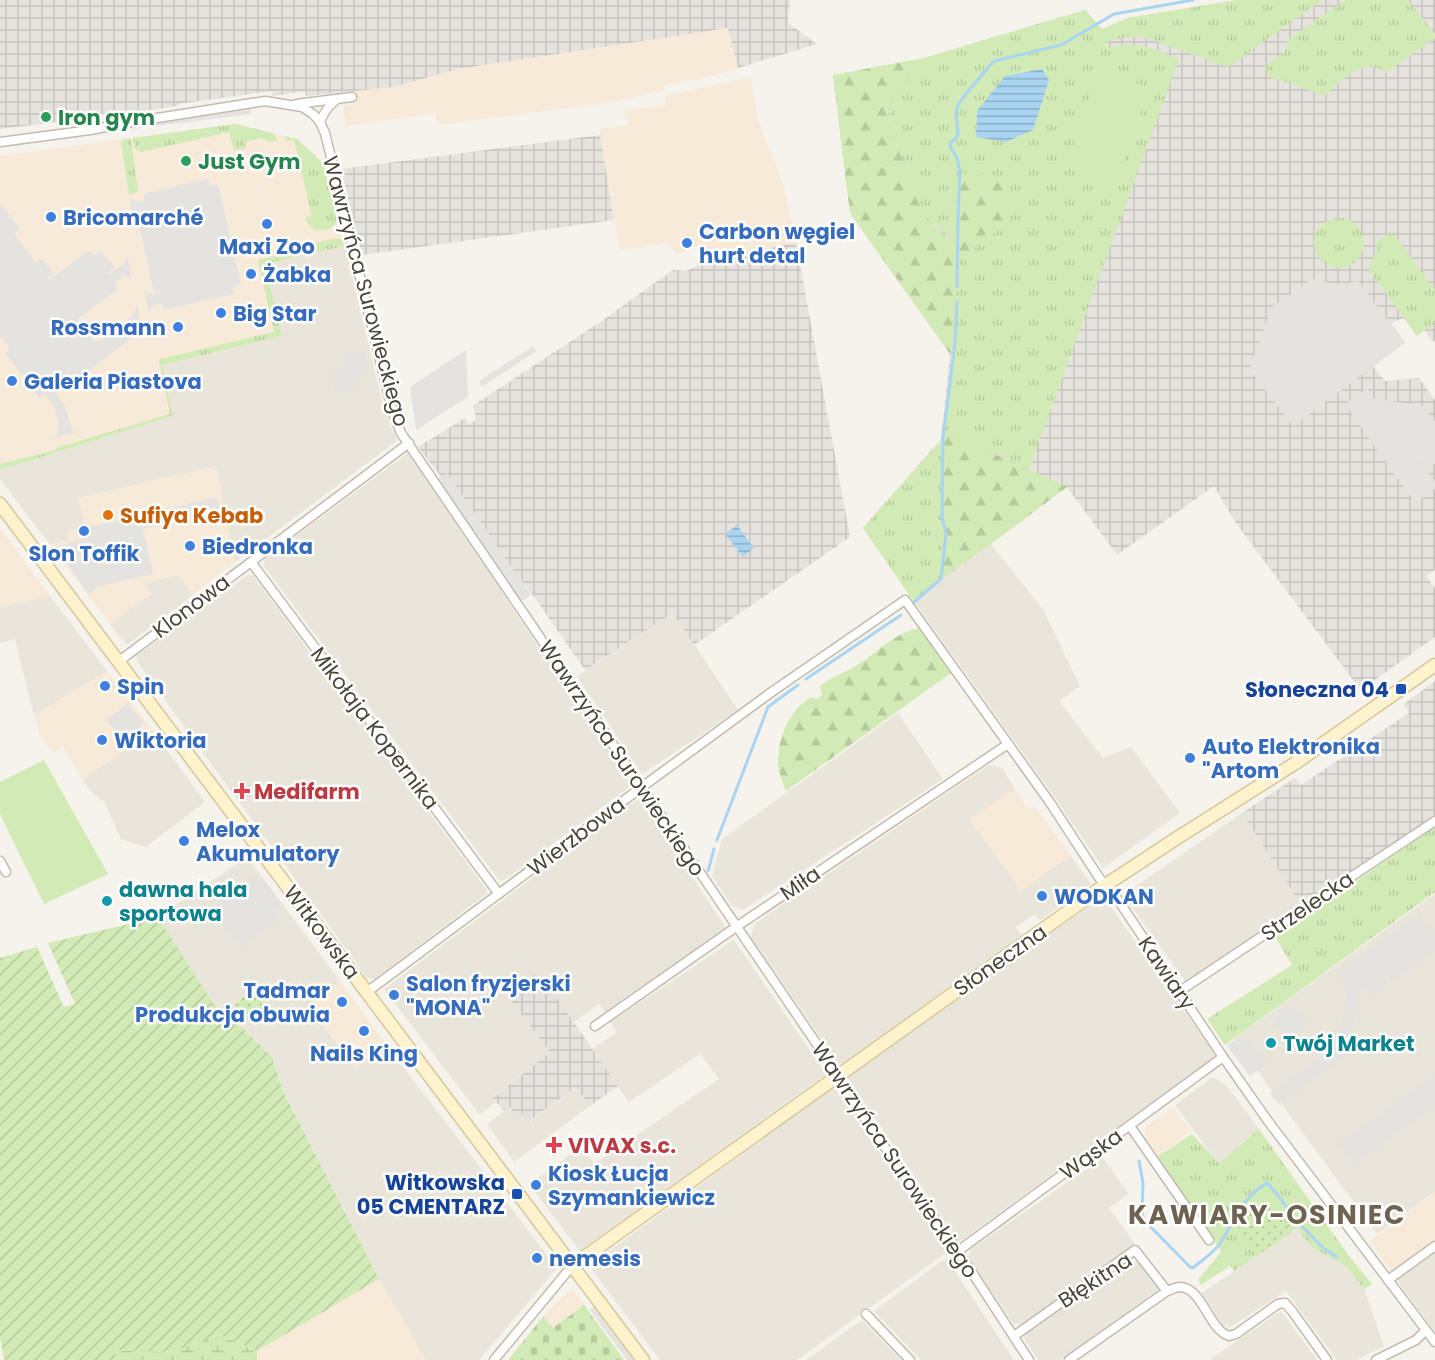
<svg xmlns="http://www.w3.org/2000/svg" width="1435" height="1360" font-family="Poppins,sans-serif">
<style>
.residential{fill:#eae5da}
.commercial{fill:#f7ead8}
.industrial{fill:url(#industrial-grid)}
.grass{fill:url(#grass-tufts)}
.forest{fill:url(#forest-firs)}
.wetland{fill:url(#wetland-marsh)}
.cemetery{fill:url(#cemetery-stones)}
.park{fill:url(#park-dots)}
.garden{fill:url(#garden-furrows)}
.pitch{fill:#d2eab5}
.parking{fill:#e5e3e0}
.water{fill:url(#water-rules)}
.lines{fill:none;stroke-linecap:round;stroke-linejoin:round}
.stream{stroke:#a9d4f2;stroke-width:3}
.street-casing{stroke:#c2bbae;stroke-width:11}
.secondary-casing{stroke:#d6c79b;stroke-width:15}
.street{stroke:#fff;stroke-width:8}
.secondary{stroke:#fff3cd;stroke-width:12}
.leisure-dot{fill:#2e9e5b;stroke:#fff;stroke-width:2}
.shop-dot{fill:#3f7fe0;stroke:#fff;stroke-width:2}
.food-dot{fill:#e8710a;stroke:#fff;stroke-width:2}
.transit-dot{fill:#1a4fb4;stroke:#fff;stroke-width:2}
.health-dot{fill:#e0444e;stroke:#fff;stroke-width:2}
.culture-dot{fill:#0f9aa8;stroke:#fff;stroke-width:2}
.labels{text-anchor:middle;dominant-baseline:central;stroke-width:5;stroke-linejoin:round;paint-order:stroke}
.leisure-label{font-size:21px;font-weight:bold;fill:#27864d;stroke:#fff;text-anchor:start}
.shop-label{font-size:21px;font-weight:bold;fill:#366cbe;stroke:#fff;text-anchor:start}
.street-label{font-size:21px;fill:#4b4439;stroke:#fff}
.food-label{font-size:21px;font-weight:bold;fill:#c56008;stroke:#fff;text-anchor:start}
.transit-label{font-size:21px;font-weight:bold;fill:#164399;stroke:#fff;text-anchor:end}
.health-label{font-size:21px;font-weight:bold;fill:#be3a42;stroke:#fff;text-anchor:start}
.culture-label{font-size:21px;font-weight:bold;fill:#0d838f;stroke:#fff;text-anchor:start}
.district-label{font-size:27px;font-weight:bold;letter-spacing:1.5px;fill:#6e6250;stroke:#fff}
</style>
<defs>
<pattern id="industrial-grid" width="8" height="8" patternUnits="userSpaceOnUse" patternTransform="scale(1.5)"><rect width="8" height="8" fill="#e6e2dd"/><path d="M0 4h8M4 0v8" fill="none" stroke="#c7c3be"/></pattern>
<pattern id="grass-tufts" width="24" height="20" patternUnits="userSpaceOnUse" patternTransform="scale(1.5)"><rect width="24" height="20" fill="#d2eab5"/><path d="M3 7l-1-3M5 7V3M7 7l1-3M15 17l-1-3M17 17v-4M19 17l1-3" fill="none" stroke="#b6ca9c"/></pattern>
<pattern id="forest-firs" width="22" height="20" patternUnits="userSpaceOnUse" patternTransform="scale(1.5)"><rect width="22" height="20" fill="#d2eab5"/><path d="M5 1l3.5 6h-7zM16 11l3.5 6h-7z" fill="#b6ca9c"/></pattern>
<pattern id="wetland-marsh" width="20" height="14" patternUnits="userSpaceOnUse" patternTransform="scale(1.5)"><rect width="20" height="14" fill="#d2eab5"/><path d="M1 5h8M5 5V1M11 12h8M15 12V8" fill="none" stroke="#b6ca9c"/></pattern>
<pattern id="cemetery-stones" width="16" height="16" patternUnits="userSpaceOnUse" patternTransform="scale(1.5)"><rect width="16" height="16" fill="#d2eab5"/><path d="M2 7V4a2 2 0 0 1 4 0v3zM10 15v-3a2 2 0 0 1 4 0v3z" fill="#b6ca9c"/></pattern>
<pattern id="park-dots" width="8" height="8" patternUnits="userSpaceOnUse" patternTransform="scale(1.5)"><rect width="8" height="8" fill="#d2eab5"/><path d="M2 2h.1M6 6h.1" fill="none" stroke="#b6ca9c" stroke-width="1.8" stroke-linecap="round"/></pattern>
<pattern id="garden-furrows" width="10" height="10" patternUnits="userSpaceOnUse" patternTransform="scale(1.5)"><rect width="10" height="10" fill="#d2eab5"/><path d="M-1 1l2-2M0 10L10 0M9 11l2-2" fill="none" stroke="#b6ca9c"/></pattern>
<pattern id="water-rules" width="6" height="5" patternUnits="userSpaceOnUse" patternTransform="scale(1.5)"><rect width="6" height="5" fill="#a9d4f2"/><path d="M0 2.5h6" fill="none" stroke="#8caec5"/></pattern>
</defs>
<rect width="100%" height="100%" fill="#f6f3ec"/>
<g class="residential">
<path d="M345,246L381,397L390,426L398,440L235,562L216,466L79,498L85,527L68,531L69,539L50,545L0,479V470L173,416L162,365L282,336L265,264Z"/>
<path d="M408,453L632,785L504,880H499L263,565L265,559Z"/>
<path d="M991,544L1044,611L1080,686L1059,701L1103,758L1131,747L1180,813L1103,868L1058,802L914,601Z"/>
<path d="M179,575L193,595L128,644L125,643L110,624L151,594L144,583Z"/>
<path d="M248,575L253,576L487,890L486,894L375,979L367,978L136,660L137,655Z"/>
<path d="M50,596L107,671L34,715L15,639L0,643V607Z"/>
<path d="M673,613L738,710L642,774L577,676Z"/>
<path d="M898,713L943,779L743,910L732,906L712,876L722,839Z"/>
<path d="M152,730L205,802L146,847L121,839L104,802L91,792L83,780Z"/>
<path d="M989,765L1002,768L1015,789L970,820L1021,890L1071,856L1091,884L1040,920L1035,914L1015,927L1021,935L842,1064L838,1063L751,937L754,924Z"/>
<path d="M638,799L641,800L726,928L605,1012L599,1004L574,1022L539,972L507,995L550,1052L493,1097L496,1102L480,1115L384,989Z"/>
<path d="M1242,813L1301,905L1185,981L1123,895Z"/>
<path d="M247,857L340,981L308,1006L354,1066L369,1061L388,1047L557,1268L479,1360H426L379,1279L283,1090L272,1057L237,1023L212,1002L158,917Z"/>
<path d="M1435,894V1192L1377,1234L1234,1039Z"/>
<path d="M1103,896L1216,1056L959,1242L848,1078Z"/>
<path d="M734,940L826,1074L580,1251L529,1184L579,1148H583L594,1164L719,1079L700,1054L629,1102L592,1049L617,1032L610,1022Z"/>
<path d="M1213,1077L1227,1086L1259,1129L1243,1141L1233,1153L1218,1163L1175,1105Z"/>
<path d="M577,1087L590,1106L514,1162L487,1124L510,1107L521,1113L529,1122Z"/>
<path d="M832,1089L837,1090L947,1252L797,1360H660L592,1270L594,1262Z"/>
<path d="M1103,1158L1129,1194L1109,1208L1135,1244L1021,1324L1013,1323L968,1257L971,1249Z"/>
<path d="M1297,1228L1311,1247L1346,1266L1364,1289L1384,1346L1356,1360H1337L1286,1291L1230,1327L1223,1325L1202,1293Z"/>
<path d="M1435,1250V1332L1397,1281L1399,1276Z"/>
<path d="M946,1258L1014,1360H921L874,1311Z"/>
<path d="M1127,1262H1140L1159,1289L1060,1360H1038L1024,1338L1026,1332Z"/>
<path d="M1281,1311L1317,1360H1209Z"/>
<path d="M862,1320L901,1360H806Z"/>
</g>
<g class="commercial">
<path d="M728,28L738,68L708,77L664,85V90L614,102L438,125L436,113L346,126L343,105L353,104L351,91L393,87L458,69Z"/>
<path d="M751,77L757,117L784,187L796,243L706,259L704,251L694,246L677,255L668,242L620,251L599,129L628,125L627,118H625L624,110L666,105L665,96Z"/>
<path d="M235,124L297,139L323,163L345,246L265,264L282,336L162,365L173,416L0,470V156Z"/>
<path d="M216,466L235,562L193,595L179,575L144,583L151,594L110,624L50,545L69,539L67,531L85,527L78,498Z"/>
<path d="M0,528L50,596L0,607Z"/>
<path d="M107,671L152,730L83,780L63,747L54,753L40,737L34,715Z"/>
<path d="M1015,789L1027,808L1035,807L1071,856L1021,891L970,819Z"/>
<path d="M340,981L388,1047L369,1061L354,1066L307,1006Z"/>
<path d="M1173,1108L1191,1131L1158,1156L1145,1140L1146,1127Z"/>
<path d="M1435,1193V1240L1391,1271L1370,1241Z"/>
<path d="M379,1279L426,1360H257V1351Z"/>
<path d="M572,1291L575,1292L584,1305L553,1328L543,1317L567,1293Z"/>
</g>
<g class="industrial">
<path d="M0,0H790L788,23L817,44L738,68L728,28L458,69L393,87L306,96L305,91L273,96L272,91L178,104L177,106L152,110L132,112L131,110L74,118V120L0,129Z"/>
<path d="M1236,0H1435V340L1433,342L1424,330L1417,336L1404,318L1391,323L1405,343L1373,366L1385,381L1419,378L1435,400V570L1426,576L1435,588V637L1365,687L1359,688L1236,523L1214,486L1117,555L1067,487L914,601L863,528L941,439L950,354L850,213L833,75L924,58L1085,10L1102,29L1128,18Z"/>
<path d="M600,135L614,220L362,255L341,169Z"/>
<path d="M796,243L850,537L694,645L673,613L585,670L535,598L418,447L465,418L469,424L476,420L474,405L600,322L673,270L686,271L697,266L696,264L706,259Z"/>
<path d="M1435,681V818L1301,905L1242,813L1295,778L1301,785L1409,713L1404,704Z"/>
<path d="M539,972L618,1086L590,1106L576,1087L528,1122L521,1113L516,1116L510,1107L504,1111L493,1098L550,1052L507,995Z"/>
</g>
<g class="grass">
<path d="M1236,0H1322L1228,67L1144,37H1126L1106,42L1108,48C1138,40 1152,48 1179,59L1029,469L944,431L957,302L958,260L996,232L1001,224L1010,198L960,173L958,244L930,221L921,207L915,187L893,134L889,116L894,96L924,58L1085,10L1102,29L1128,18Z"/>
<path d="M1345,0H1408L1435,34V38L1386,73C1365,54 1340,83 1324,96C1306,90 1288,81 1270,78L1264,67L1285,51L1287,47L1286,41Z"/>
<path d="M235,124L273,133L277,140L269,142L262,138L245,142L246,148L234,150L229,132L141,152L135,149L133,138Z"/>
<path d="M284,136L297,139L323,163L338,221C328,234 312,234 305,218L312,216L294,140L287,141Z"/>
<path d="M131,138L138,192L129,194L121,143L122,140Z"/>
<circle cx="1339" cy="243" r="25"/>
<path d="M1392,231L1435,290V323L1417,336L1370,271L1369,266L1376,253L1377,241Z"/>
<path d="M336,238L343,240L345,246L265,264L282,336L162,365L173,416L0,470V464L56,450V448L170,414L159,362L160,359L274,332L258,260L303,249L302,245H304L305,250L311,248L310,244Z"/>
<path d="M943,438L942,517L946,534L941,579L914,602L863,528Z"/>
<path d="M1435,827V892L1225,1045L1207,1019L1292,965L1275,937Z"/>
<path d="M1259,1129L1349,1256L1372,1284L1364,1289L1346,1266L1311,1247L1297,1228L1234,1271L1158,1156L1192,1134L1219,1163C1233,1153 1244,1140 1259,1129Z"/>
</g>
<g class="forest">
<path d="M924,58C912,74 888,96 889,117C890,135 908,168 915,186C919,198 921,210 929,220C936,230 948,238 958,244L960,173L1011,180C1009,230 994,233 958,260L955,343L950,354L850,213L833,75Z"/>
<path d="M944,431L1067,487L991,544L941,579L946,534L942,517Z"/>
<path d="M921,628L951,673L786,791C783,783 778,772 778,763C778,737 789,711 811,697L817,699L822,695L820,686C831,677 842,674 854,667C875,655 895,631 921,628Z"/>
</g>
<path class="wetland" d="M219,1335L257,1351V1360H116L114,1350L172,1352Z"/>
<path class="cemetery" d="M584,1305L624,1360H508L543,1317L553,1328Z"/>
<g class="park">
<path d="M253,990L265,1006L249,1020L234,1005Z"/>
<path d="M1266,1195L1292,1232L1257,1256L1238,1229L1259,1199Z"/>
</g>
<path class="garden" d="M158,917L212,1002L237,1023L272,1057L283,1091L379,1279L257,1351L219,1335L172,1352L115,1350L116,1360H4L0,1337V958L37,947L64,1007L75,1004L48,943Z"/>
<g class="pitch">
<path d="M1100,70L1150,88L1115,185L1065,167Z"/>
<path d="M44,760L108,874L44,904L0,814V782Z"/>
<path d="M1226,1246L1237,1261L1201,1285L1198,1280Z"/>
</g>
<g class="parking">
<path d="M250,105L251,114L133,129L132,123Z"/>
<path d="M208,178L210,186L218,184L241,284L233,287L234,294L164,310L162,303L152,306L149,313L144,289L151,295L160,293L161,291L154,292L137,215L143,214V212L141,211L137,212L133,220L130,197L135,201H145L144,194Z"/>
<path d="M0,203L20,229L14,234L36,263L42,259L54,274L48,278L49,280L89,251L94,256L101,251L115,268L109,272L110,274L125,263L128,256L131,280L129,277L125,276L114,283L118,289L78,319L92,338L95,341H100L133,315L136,308V302L143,332L139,328H132L129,331L133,337L62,391L57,385L55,387L56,394L65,406L71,427L74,431H80L50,439L57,434L59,427L55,408L45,394L39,398L5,353L10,349L0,335Z"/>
<path d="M1312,279L1339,285L1358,281L1405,343L1293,426L1249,369L1272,307Z"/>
<path d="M533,346L536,351L482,387L479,381Z"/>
<path d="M466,350L468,397L416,430L410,387Z"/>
<path d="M365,351L370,373L352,377L355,388L335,393L330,370L344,367L342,357Z"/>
<path d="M1367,388L1374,399L1419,405L1424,407L1435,421V464L1422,463L1435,482V489L1415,503L1345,404Z"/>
<path d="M447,473L531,595L517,603L435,480Z"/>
<path d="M217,497L220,510L143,529L153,574L99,586L88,594L56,547L92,536L90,527Z"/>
<path d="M128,703L144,724L122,741L106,720Z"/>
<path d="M258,873L283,905L275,911L280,918L241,948L210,909Z"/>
<path d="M1420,914L1435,934V951L1418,963L1412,956L1410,958L1415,965L1393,981L1387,974L1383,977L1388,984L1370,997L1361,986L1350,1044L1345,1056L1279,1104L1270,1094L1337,1045L1348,986L1337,972L1347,964L1348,965Z"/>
<path d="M1295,1006L1308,1024L1287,1039L1272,1020L1287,1009L1289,1010Z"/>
<path d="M1239,1037L1245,1043L1251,1039L1268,1063L1250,1076L1227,1046Z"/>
<path d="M1435,1075V1106L1354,1164L1339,1144Z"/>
<path d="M594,1307L635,1360H627L590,1310Z"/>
</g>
<g class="water">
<path d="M1042,69L1049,80L1033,130L1006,142L976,137L977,111L1005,76Z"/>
<path d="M737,525L754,548L743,557L725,534Z"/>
</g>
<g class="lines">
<g class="stream">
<path d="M957,287L958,216L960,173L957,158L950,147L951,142L956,138L958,134L956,113L958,105L969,90L994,61L1061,45L1114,14L1193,0"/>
<path d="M914,602L941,579L946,534L942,517L943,438L955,343L957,302"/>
<path d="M806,679L901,615"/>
<path d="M717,840L768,707L798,685"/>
<path d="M708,871L714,849"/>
<path d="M1139,1161L1143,1183L1142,1213L1144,1220L1190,1267L1193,1268C1202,1260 1214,1253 1221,1242C1236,1219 1241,1198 1267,1183C1279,1193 1286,1209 1296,1220"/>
<path d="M1300,1224L1323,1248L1337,1257"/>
</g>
<g class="street-casing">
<g id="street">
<path d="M296,104L352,97"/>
<path d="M320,122C324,112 328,106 337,99"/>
<path d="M0,142L90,130L132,122L265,101L302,107L313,114L320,122L325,133L389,397L394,416L401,433L831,1065L842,1085L906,1178L958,1251L1029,1360"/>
<path d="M251,562L499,894"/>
<path d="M118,662L409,443"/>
<path d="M0,861L6,872"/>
<path d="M1180,991L1435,821"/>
<path d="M367,992L642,787L773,691L905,600L1049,801L1100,879L1116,897L1223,1057L1268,1121L1435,1342"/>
<path d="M595,1026L736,927L1008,744"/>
<path d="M1130,1126L1209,1240"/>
<path d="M958,1251L1223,1057"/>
<path d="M1388,1280L1435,1246"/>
<path d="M866,1314L910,1360"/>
<path d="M1014,1336L1135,1250L1167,1291"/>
<path d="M494,1360L572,1266"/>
<path d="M1069,1360L1167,1291C1171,1290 1176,1287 1180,1287C1203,1288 1208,1329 1229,1336L1236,1334L1278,1304L1285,1303L1292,1311L1327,1360"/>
<path d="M1376,1360L1416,1340L1425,1331"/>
</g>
</g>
<g class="secondary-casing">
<g id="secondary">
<path d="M0,504L643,1360"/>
<path d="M572,1266L1098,890L1177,838L1294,764L1435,665"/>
</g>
</g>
<use href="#street" class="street"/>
<use href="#secondary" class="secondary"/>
</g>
<g class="leisure-dot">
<circle cx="46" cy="117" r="6"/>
<circle cx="186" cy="161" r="6"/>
</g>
<g class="shop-dot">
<circle cx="51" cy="217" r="6"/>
<circle cx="267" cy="224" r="6"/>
<circle cx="687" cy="243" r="6"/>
<circle cx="251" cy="274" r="6"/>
<circle cx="221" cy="313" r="6"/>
<circle cx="178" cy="327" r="6"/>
<circle cx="12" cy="381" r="6"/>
<circle cx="84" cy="531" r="6"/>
<circle cx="190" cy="546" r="6"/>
<circle cx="105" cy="686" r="6"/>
<circle cx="102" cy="740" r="6"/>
<circle cx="1190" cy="758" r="6"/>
<circle cx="184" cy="841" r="6"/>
<circle cx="1042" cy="896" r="6"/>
<circle cx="394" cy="995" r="6"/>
<circle cx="342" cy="1002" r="6"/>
<circle cx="364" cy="1031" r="6"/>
<circle cx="536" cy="1185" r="6"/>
<circle cx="537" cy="1258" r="6"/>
</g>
<circle class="food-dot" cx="108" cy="515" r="6"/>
<g class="transit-dot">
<rect x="1395" y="683" width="12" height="12" rx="3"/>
<rect x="511" y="1188" width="12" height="12" rx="3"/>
</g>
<g class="health-dot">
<path d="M239 782h6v6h6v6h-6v6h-6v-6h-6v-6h6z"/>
<path d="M551 1136h6v6h6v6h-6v6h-6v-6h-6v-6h6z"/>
</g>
<g class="culture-dot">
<circle cx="107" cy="901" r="6"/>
<circle cx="1271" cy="1043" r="6"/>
</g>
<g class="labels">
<g class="leisure-label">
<text x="58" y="117">Iron gym</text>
<text x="198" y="161">Just Gym</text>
</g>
<g class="shop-label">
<text x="63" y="217">Bricomarché</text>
<text x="699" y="231">Carbon węgiel<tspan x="699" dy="24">hurt detal</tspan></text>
<text x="267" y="246" text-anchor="middle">Maxi Zoo</text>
<text x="263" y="274">Żabka</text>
<text x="233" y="313">Big Star</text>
<text x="166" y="327" text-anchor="end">Rossmann</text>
<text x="24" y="381">Galeria Piastova</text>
<text x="202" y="546">Biedronka</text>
<text x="84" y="553" text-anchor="middle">Slon Toffik</text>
<text x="117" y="686">Spin</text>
<text x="114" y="740">Wiktoria</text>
<text x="1202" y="746">Auto Elektronika<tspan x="1202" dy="24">"Artom</tspan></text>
<text x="196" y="829">Melox<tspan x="196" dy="24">Akumulatory</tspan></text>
<text x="1054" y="896">WODKAN</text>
<text x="406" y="983">Salon fryzjerski<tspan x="406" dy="24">"MONA"</tspan></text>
<text x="330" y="990" text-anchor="end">Tadmar<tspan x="330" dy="24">Produkcja obuwia</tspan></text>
<text x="364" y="1053" text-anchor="middle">Nails King</text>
<text x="548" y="1173">Kiosk Łucja<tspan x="548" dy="24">Szymankiewicz</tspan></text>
<text x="549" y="1258">nemesis</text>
</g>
<g class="street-label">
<text transform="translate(366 291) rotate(75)">Wawrzyńca Surowieckiego</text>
<text transform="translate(191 606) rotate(-37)">Klonowa</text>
<text transform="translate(375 728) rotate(53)">Mikołaja Kopernika</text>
<text transform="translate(622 758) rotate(56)">Wawrzyńca Surowieckiego</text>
<text transform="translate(576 836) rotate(-37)">Wierzbowa</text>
<text transform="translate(800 883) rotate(-34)">Miła</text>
<text transform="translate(1307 906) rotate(-34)">Strzelecka</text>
<text transform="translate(322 932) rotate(53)">Witkowska</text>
<text transform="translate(1000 960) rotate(-35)">Słoneczna</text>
<text transform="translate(1167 973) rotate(56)">Kawiary</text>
<text transform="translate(1091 1154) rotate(-36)">Wąska</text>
<text transform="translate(895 1160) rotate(56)">Wawrzyńca Surowieckiego</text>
<text transform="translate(1095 1280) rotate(-33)">Błękitna</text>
</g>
<g class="food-label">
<text x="120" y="515">Sufiya Kebab</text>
</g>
<g class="transit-label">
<text x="1389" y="689">Słoneczna 04</text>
<text x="505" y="1182">Witkowska<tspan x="505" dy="24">05 CMENTARZ</tspan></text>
</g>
<g class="health-label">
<text x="254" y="791">Medifarm</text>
<text x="568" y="1145">VIVAX s.c.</text>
</g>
<g class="culture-label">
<text x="119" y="889">dawna hala<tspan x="119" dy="24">sportowa</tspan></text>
<text x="1283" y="1043">Twój Market</text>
</g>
<g class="district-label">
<text x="1267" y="1214">KAWIARY-OSINIEC</text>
</g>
</g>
</svg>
